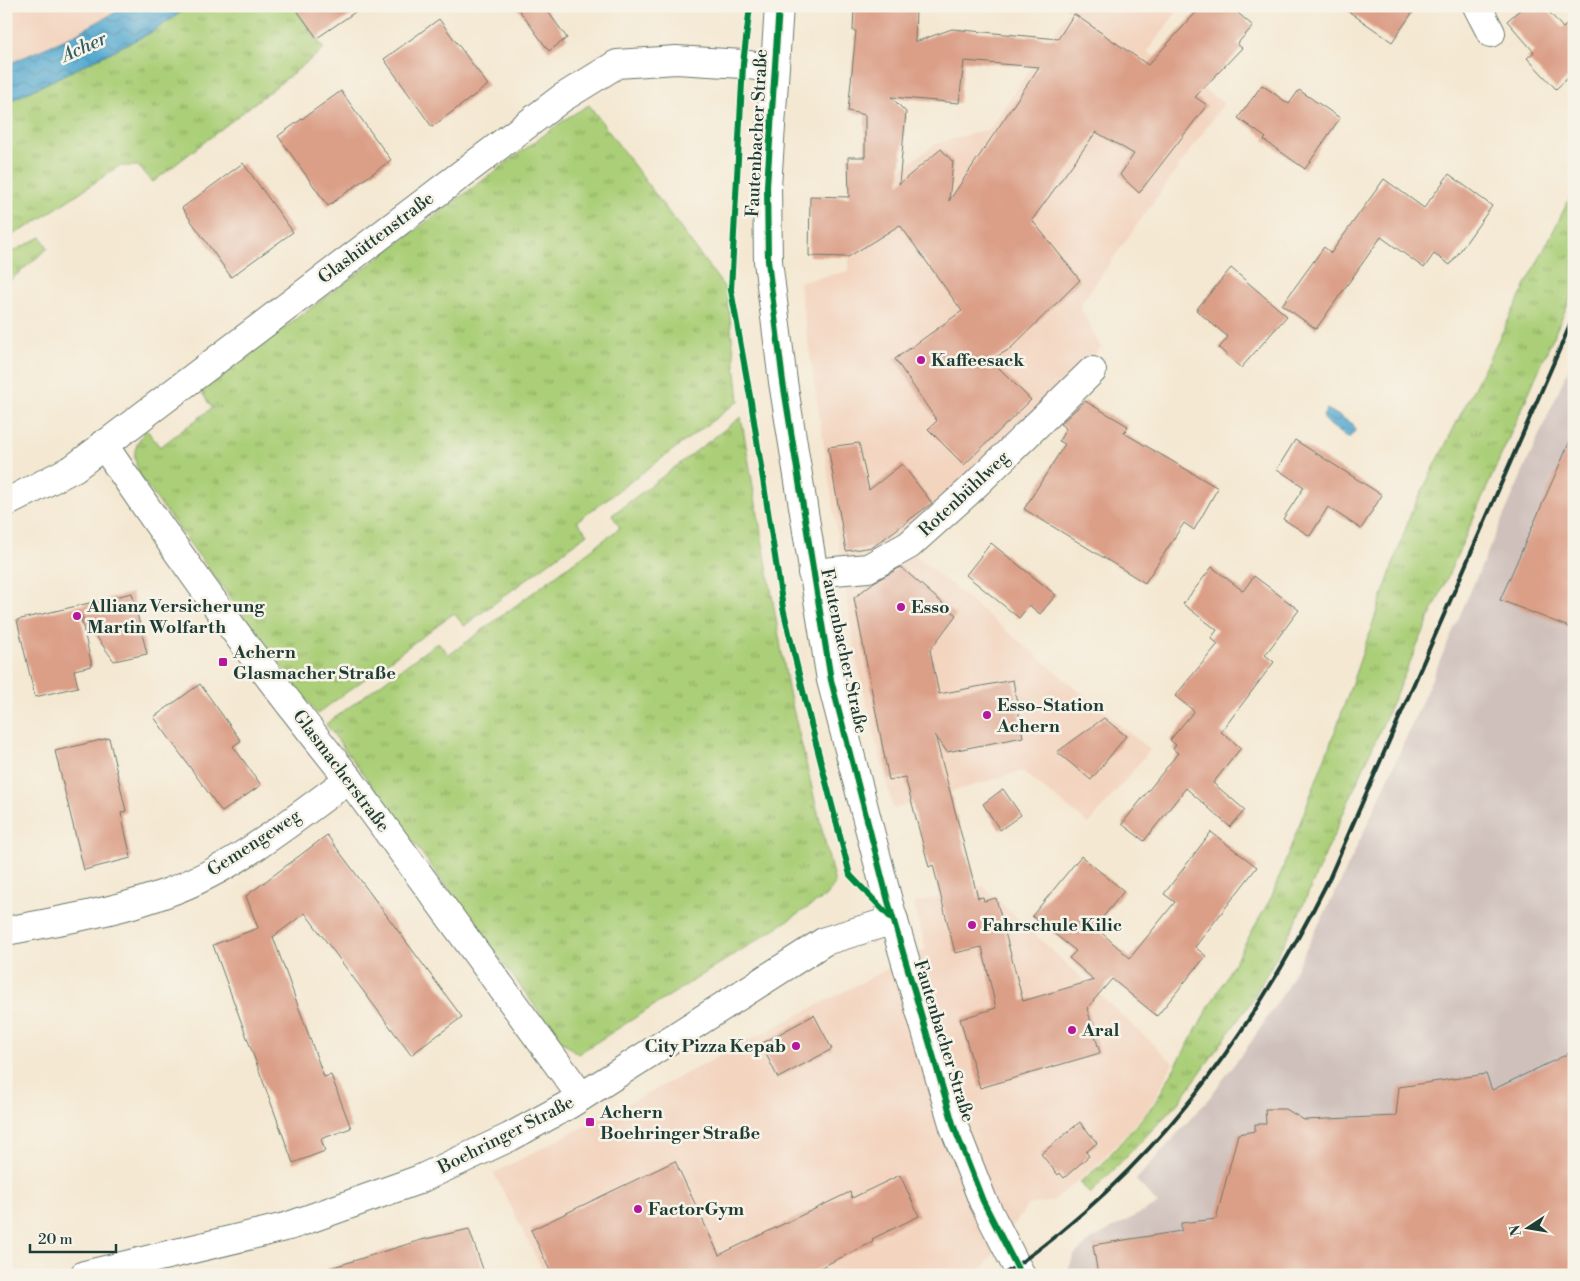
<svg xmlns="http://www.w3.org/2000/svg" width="1580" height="1281" font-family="'Libre Bodoni',serif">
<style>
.built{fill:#f3d4bf}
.industrial{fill:#cfc0bb}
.grass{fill:url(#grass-tufts);stroke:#658656}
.water{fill:url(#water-waves);stroke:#3a7382}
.building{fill:#db9f87;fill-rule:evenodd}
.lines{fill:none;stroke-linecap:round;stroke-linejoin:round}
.minor-casing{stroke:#6a796b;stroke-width:30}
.minor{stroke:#fff;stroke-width:28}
.rail{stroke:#1f3d34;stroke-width:4}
.cycleway-casing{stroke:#f7f3e8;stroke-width:9}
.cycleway{stroke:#00873e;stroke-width:6}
.poi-dot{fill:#b5179e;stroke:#f7f3e8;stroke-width:2}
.labels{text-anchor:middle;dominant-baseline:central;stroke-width:5;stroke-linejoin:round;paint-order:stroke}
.street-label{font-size:18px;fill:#1f3d34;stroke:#f7f3e8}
.poi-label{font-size:18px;font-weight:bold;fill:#1f3d34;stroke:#f7f3e8;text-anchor:start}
.water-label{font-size:19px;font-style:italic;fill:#2f5d63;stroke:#f7f3e8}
</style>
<defs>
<pattern id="grass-tufts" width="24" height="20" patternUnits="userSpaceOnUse" patternTransform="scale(1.25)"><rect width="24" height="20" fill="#abcf78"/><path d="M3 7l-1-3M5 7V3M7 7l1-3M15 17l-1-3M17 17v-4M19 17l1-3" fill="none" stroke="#8ba963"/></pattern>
<pattern id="water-waves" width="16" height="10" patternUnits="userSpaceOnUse" patternTransform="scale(1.25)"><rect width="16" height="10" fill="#55a9d0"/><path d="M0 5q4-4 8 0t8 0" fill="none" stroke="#468baa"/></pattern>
</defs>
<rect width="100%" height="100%" fill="#f7f3e8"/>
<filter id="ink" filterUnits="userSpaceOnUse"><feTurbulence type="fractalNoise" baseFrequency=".02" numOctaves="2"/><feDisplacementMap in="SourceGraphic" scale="10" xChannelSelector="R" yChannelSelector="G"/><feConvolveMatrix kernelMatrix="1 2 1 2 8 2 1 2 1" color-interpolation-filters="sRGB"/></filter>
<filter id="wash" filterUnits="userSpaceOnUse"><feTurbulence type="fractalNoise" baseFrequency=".0096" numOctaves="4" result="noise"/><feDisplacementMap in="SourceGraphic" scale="20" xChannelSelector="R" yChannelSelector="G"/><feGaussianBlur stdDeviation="1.12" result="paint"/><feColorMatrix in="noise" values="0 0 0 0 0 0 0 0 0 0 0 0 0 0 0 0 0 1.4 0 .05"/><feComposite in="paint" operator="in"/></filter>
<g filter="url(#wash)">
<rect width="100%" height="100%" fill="#f4e8d2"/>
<g class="built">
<path d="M6,6H127L68,38L6,65Z"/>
<path d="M1064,6H1181L1147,52L1224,103L1080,305L1101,348L902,544L1150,750L1089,824L1022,771L893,809L857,664L799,282L849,271V208L935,144L990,129L1069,11Z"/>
<path d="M983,886L1173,1063L1151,1106L1101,1161L1053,1201L1028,1205L978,1275H545L494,1173L926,949L914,903Z"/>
</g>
<path class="industrial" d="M1574,356V1275H1066L1074,1255L1092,1239L1158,1204L1136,1180L1209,1098L1251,1042L1284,992L1342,879L1386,783Z"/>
<g class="grass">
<path d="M190,6H293L324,49L153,182L138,166H119L33,224L6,238V103L152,32Z"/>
<path d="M589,105L727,291L739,401L577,521L587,534L464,626L454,613L317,714L141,478C132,454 132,451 146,429L160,447L212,408L200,390L567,118Z"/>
<path d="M1574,190V290L1295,923L1251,1002L1179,1102L1090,1194L1080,1182L1102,1164L1153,1106L1272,896L1337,726L1411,513Z"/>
<path d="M41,237L48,248L6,284V255Z"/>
<path d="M741,417L788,688L835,884L826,896L578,1054L560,1040L326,724L438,642L449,655L620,528L612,515Z"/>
</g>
<g class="water">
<path d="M127,6H190L152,32L6,103V65L68,38Z"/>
<path d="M1327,409L1353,424L1355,431L1351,437H1346L1326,422L1323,416Z"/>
</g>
<g id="blocks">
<g class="building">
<path d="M294,6H364L317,38Z"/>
<path d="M516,6H544L567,38L549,51Z"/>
<path d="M854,6H916L915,42L952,29L1058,39L1074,14L1148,65L1202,6H1230L1253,26L1237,44L1242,48L1195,97L1207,105L1139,193L1120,175L1134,154L1096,132L1032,220L1080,280L1010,349L991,360L1031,400L964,465L928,429L937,421L895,359L962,311L900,225L848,257L809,256L810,196L849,197L848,157H865V115L848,111L856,31H853ZM964,61L1039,67L949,201L953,162L941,149L899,184L906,112L891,97L959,103Z"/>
<path d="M1341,6H1417L1392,42Z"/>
<path d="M1524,6H1544L1563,28L1574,18V72L1556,89L1527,58L1534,52L1507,21Z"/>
<path d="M439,19L488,85L432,127L384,59Z"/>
<path d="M1262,85L1289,104L1299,90L1340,118L1305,169L1264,140L1266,138L1238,118Z"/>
<path d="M341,91L391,160L328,206L278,136Z"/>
<path d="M243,163L293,232L231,277L182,208Z"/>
<path d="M1449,174L1492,206L1450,265L1434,254L1424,268L1381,237L1316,329L1282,305L1324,247L1331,253L1384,179L1424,208Z"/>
<path d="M1231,268L1287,316L1241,368L1219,348L1228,337L1196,310Z"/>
<path d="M1085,401L1128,426L1124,433L1218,488L1194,530L1184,523L1145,583L1024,509L1065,444L1059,441L1066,428L1060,424Z"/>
<path d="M1574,432V629L1500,600Z"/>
<path d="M1295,440L1382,495L1361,529L1328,507L1310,536L1283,519L1304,487L1277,469Z"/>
<path d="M859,443L869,490L902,464L932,503L873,547L846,551L828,447Z"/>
<path d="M991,543L1056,595L1040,614L1029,605L1019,618L966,575Z"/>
<path d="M901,567L956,615L930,650L939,694L1013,680L1023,737L947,752L935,735L978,898L983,897L984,901L996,898L1023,1001L1094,980L1069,958L1076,951L1032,916L1081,856L1124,891L1095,927L1130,958L1175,902L1164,894L1211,832L1257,867L1195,947L1206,956L1157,1016L1112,979L1087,1008L1100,1053L980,1088L960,1019L996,1008L982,947L955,953L933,865L929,867L905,777L889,780L854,598L874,582Z"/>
<path d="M1212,567L1243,591L1254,576L1299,610L1265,655L1274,662L1221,732L1241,748L1213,783L1245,810L1230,827L1186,788L1144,841L1122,824L1178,753L1173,749L1176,745L1170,740L1194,711L1175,696L1218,644L1211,638L1217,630L1183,604Z"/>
<path d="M132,593L147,654L114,661L80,614L92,666L74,670L78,687L35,697L17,620Z"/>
<path d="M200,684L241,741L233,746L261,785L222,812L154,717Z"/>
<path d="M1104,718L1126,736L1091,780L1057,752Z"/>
<path d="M109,738L126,811L121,813L131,858L84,870L55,751Z"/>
<path d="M1003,789L1021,815L1000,830L983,804Z"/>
<path d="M327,835L462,1017L411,1055L305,913L273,937L324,1077L331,1075L351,1128L321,1139L325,1151L293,1163L213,945L258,928L246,896Z"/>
<path d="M814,1015L832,1049L778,1078L761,1044Z"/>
<path d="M1574,1051V1275H1098L1093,1245L1181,1231V1223L1216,1219L1238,1134L1255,1131V1124H1266L1265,1109H1286L1304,1120L1396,1116L1399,1087L1486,1074L1492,1090Z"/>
<path d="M1080,1122L1097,1143L1086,1152L1089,1156L1064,1178L1060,1173L1058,1175L1041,1154Z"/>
<path d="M675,1161L719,1255L850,1192L852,1198L900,1175L919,1216L872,1239L873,1242L805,1275H552L531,1230Z"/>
<path d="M469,1229L485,1275H328L327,1269L421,1240Z"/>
</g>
</g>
</g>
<g filter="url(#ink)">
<use href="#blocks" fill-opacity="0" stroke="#6a796b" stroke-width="1"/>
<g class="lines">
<g class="minor-casing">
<g id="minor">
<path d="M779,6L767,186L768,261L783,382L831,680L888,901L954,1127L983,1201L1021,1275"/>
<path d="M1477,6L1491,33"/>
<path d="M103,444C181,559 261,671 349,779L581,1096"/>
<path d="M6,503L74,468L562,98L617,64L676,60L743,64L774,69"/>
<path d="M812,573L868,568L909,545L968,492L1092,371"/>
<path d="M6,931C60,920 117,912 169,892C235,868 293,820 349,779"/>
<path d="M84,1275L289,1226L418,1180L510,1137L570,1104L825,941L894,920"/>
</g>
</g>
<use href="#minor" class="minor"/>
<path class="rail" d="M1003,1275C1151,1174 1250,1037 1329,879L1574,316"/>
<g class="cycleway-casing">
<g id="cycleway">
<path d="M750,6L743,64L731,290L751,402L783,608L810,720L850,875L892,919"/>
<path d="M779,6L767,186L768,261L783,382L831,680L888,901L954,1127L983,1201L1021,1275"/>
</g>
</g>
<use href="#cycleway" class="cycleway"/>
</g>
</g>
<g class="poi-dot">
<circle cx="921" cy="360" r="5"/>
<circle cx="901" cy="607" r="5"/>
<circle cx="77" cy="616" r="5"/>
<rect x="218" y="657" width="10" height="10" rx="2.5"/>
<circle cx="987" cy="715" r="5"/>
<circle cx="972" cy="925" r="5"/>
<circle cx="1072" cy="1030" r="5"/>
<circle cx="796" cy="1046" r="5"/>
<rect x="585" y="1117" width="10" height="10" rx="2.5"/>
<circle cx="638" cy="1209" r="5"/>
</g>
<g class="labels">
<g class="street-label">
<text transform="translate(757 133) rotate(-87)">Fautenbacher Straße</text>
<text transform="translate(376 238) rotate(-37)">Glashüttenstraße</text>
<text transform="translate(964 494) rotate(-43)">Rotenbühlweg</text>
<text transform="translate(844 651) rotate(78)">Fautenbacher Straße</text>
<text transform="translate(341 771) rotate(53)">Glasmacherstraße</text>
<text transform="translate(254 843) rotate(-33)">Gemengeweg</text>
<text transform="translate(944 1041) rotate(73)">Fautenbacher Straße</text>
<text transform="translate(506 1135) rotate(-27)">Boehringer Straße</text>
</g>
<g class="poi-label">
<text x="931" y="360">Kaffeesack</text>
<text x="87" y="606">Allianz Versicherung<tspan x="87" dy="21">Martin Wolfarth</tspan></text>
<text x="911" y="607">Esso</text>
<text x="233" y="652">Achern<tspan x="233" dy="21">Glasmacher Straße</tspan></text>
<text x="997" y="705">Esso-Station<tspan x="997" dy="21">Achern</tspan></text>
<text x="982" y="925">Fahrschule Kilic</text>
<text x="1082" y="1030">Aral</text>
<text x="786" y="1046" text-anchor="end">City Pizza Kepab</text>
<text x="600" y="1112">Achern<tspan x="600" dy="21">Boehringer Straße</tspan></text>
<text x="648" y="1209">FactorGym</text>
</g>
<g class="water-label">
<text transform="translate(84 47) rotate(-24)">Acher</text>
</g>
</g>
<rect width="1580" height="1281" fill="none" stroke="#f7f3e8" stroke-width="25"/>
<g transform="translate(1528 1228) rotate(258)" stroke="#f7f3e8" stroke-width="4" paint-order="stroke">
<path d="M0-4L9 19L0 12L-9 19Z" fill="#1f3d34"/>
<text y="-8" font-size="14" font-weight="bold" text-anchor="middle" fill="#1f3d34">N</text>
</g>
<path d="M30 1244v8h86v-8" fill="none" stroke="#1f3d34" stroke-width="2.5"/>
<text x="38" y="1244" font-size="15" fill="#1f3d34" stroke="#f7f3e8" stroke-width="4" paint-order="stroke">20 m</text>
</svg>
